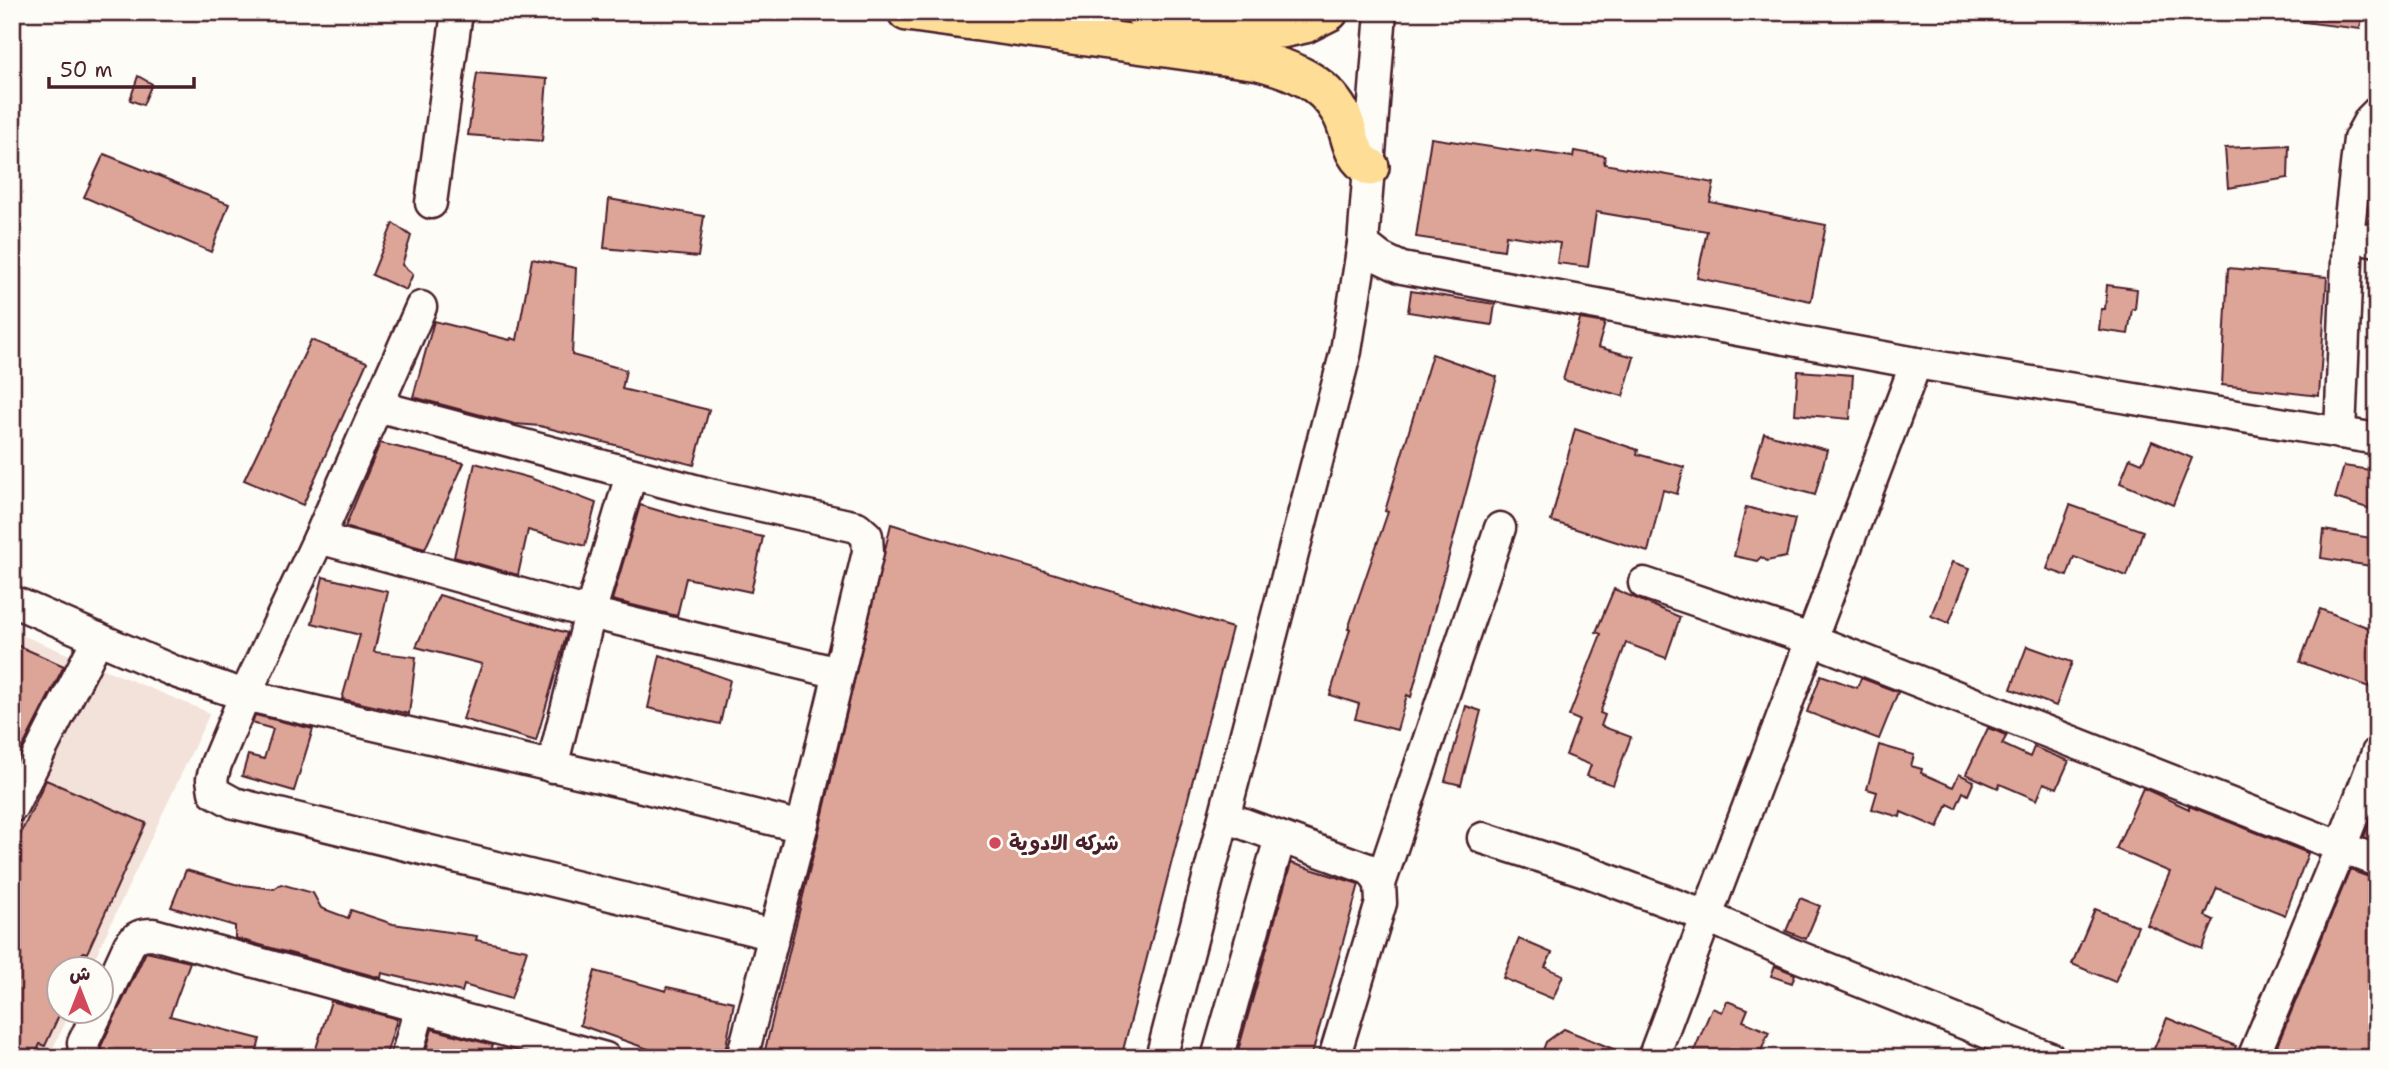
<svg xmlns="http://www.w3.org/2000/svg" width="2389" height="1070" font-family="'Shantell Sans','Playpen Sans Arabic',sans-serif">
<style>
.built{fill:#f3e2da}
.building{fill:#dda498;stroke:#4a1f2b;stroke-width:2}
.lines{fill:none;stroke-linecap:round;stroke-linejoin:round}
.minor-casing{stroke:#4a1f2b;stroke-width:35}
.major-casing{stroke:#4a1f2b;stroke-width:42}
.minor{stroke:#fdfcf7;stroke-width:30}
.major{stroke:#fede96;stroke-width:37}
.poi-dot{fill:#d1495b;stroke:#fdfcf7;stroke-width:2.5}
.labels{text-anchor:middle;dominant-baseline:central;stroke-width:6;stroke-linejoin:round;paint-order:stroke}
.poi-label{font-size:21px;font-weight:bold;fill:#4a1f2b;stroke:#fdfcf7;text-anchor:start}
</style>
<rect width="100%" height="100%" fill="#fdfcf7"/>
<filter id="ink" filterUnits="userSpaceOnUse"><feTurbulence type="fractalNoise" baseFrequency=".0143" numOctaves="2"/><feDisplacementMap in="SourceGraphic" scale="14" xChannelSelector="R" yChannelSelector="G"/><feConvolveMatrix kernelMatrix="1 2 1 2 8 2 1 2 1" color-interpolation-filters="sRGB"/></filter>
<g filter="url(#ink)">
<path class="built" d="M12,631L210,713L90,968H60V1010L71,1011L48,1058H12Z"/>
<g class="building">
<path d="M2304,12H2363L2360,29L2303,22Z"/>
<path d="M477,73L547,79L542,141L468,135Z"/>
<path d="M138,76L152,84L143,105L130,100Z"/>
<path d="M1431,138L1530,153L1531,151L1573,157L1574,151L1605,156L1604,164L1714,183L1710,202L1826,225L1811,301L1697,278L1707,231L1596,212L1588,267L1557,263L1560,243L1506,235L1504,250L1416,237Z"/>
<path d="M2289,145L2288,178L2228,188L2225,148Z"/>
<path d="M104,154L229,204L211,252L84,197Z"/>
<path d="M609,199L704,216L698,257L604,248Z"/>
<path d="M393,223L411,236L402,265L413,274L406,290L372,275Z"/>
<path d="M532,259L576,268L572,355L626,370L622,389L709,410L694,465L540,426L515,424L413,397L434,321L510,340L511,338L517,340Z"/>
<path d="M2228,268L2327,277L2319,396L2222,385Z"/>
<path d="M2107,285L2137,289L2135,309H2132L2128,334L2099,330L2101,309H2105Z"/>
<path d="M1411,291L1495,304L1492,325L1408,312Z"/>
<path d="M1580,319L1605,323L1598,347L1634,357L1623,396L1563,380Z"/>
<path d="M311,340L367,362L303,505L244,480Z"/>
<path d="M1432,354L1497,377L1411,697L1407,695L1397,730L1355,719L1359,704L1330,695L1350,629H1348L1388,512L1385,511Z"/>
<path d="M1798,371L1853,375L1850,419L1795,414Z"/>
<path d="M1575,429L1638,450L1637,454L1684,467L1677,494L1663,490L1648,552L1551,521Z"/>
<path d="M1764,433L1827,450L1815,495L1751,477Z"/>
<path d="M2152,441L2192,458L2173,505L2120,483L2130,458L2142,463Z"/>
<path d="M380,443L464,463L425,549L345,527Z"/>
<path d="M475,463L530,478L596,503L585,546L528,530L518,575L454,557Z"/>
<path d="M2344,466L2377,471V511L2335,498Z"/>
<path d="M640,505L697,522L763,537L751,592L686,578L677,616L612,600Z"/>
<path d="M2070,505L2143,531L2127,576L2074,557L2067,576L2047,569Z"/>
<path d="M1746,507L1795,519L1786,557L1767,561L1761,557L1757,561L1734,556Z"/>
<path d="M891,524L1232,628L1121,1058H763L819,831Z"/>
<path d="M2324,530L2377,539V567L2321,558Z"/>
<path d="M1952,562L1970,568L1949,623L1931,616Z"/>
<path d="M323,577L388,592L374,652L416,657L409,714L342,699L360,635L312,623Z"/>
<path d="M1614,589L1680,617L1666,658L1626,643L1600,713L1605,715L1601,726L1631,737L1613,785L1587,776L1591,765L1566,755L1579,720L1569,716L1601,634L1596,632Z"/>
<path d="M439,595L567,633L536,741L463,719L482,664L416,647Z"/>
<path d="M2320,609L2377,631V668L2369,687L2300,662Z"/>
<path d="M12,643L64,666L12,768Z"/>
<path d="M2027,646L2072,662L2056,706L2011,689Z"/>
<path d="M660,655L730,680L720,724L648,708Z"/>
<path d="M1821,675L1857,688L1861,678L1898,692L1879,739L1807,712Z"/>
<path d="M1466,706L1481,711L1461,785L1445,781Z"/>
<path d="M255,715L313,729L294,791L242,776L248,755L264,759L273,729L252,723Z"/>
<path d="M1988,728L2007,735L2002,744L2030,757L2034,747L2069,761L2057,788L2044,783L2037,800L2000,784L1998,788L1966,774Z"/>
<path d="M1879,745L1914,755L1911,766L1922,769L1921,773L1953,787L1959,774L1974,781L1968,795L1963,792L1956,808L1948,804L1938,828L1901,812L1900,817L1872,809L1877,792L1867,789Z"/>
<path d="M46,780L146,823L87,953L83,952L75,969H60V1013L45,1046L40,1044L34,1058H12V852Z"/>
<path d="M2143,788L2189,809V806L2308,853L2285,915L2217,888L2205,916L2214,920L2202,949L2147,925L2170,872L2116,849Z"/>
<path d="M2377,803V842L2364,837Z"/>
<path d="M1291,863L1359,884L1311,1058H1236Z"/>
<path d="M186,870L235,884L274,889L281,884L313,893L321,908L348,918L351,910L393,924L477,936L476,940L527,950L511,999L464,985L462,992L382,973L381,978L235,938V926L171,907Z"/>
<path d="M2350,870L2377,880V1058H2272Z"/>
<path d="M1800,898L1820,906L1806,939L1786,931Z"/>
<path d="M2095,909L2138,926L2115,982L2072,964Z"/>
<path d="M1519,939L1552,953L1545,967L1563,975L1553,999L1503,978Z"/>
<path d="M146,952L190,962L170,1016L260,1039L255,1058H130L102,1052L101,1046Z"/>
<path d="M1775,966L1795,974L1792,983L1771,976Z"/>
<path d="M595,971L666,991L667,987L734,1002L724,1058H688L651,1050L580,1025Z"/>
<path d="M331,1001L397,1019L385,1058H313Z"/>
<path d="M1727,1001L1748,1009L1743,1021L1769,1032L1758,1058H1691L1712,1008L1722,1012Z"/>
<path d="M2167,1018L2236,1046L2232,1058H2150Z"/>
<path d="M432,1029L493,1045L488,1058H424Z"/>
<path d="M1564,1029L1633,1057V1058H1540L1546,1042Z"/>
</g>
<g class="lines">
<g class="minor-casing">
<g id="minor">
<path d="M431,203L457,12"/>
<path d="M2348,236L2377,241"/>
<path d="M1363,244L1381,258L1402,268L1916,363L2377,439"/>
<path d="M421,307L319,538L245,695L216,764L212,779L214,792L234,803L774,935"/>
<path d="M377,406L713,495L857,527L867,536L868,552L802,827"/>
<path d="M2340,433L2348,236L2359,139L2370,119L2377,112"/>
<path d="M319,538L590,613L839,673"/>
<path d="M1644,583L1810,639L2377,861"/>
<path d="M12,601L178,673L245,695L638,786L802,827L742,1058"/>
<path d="M552,767L590,613L631,475"/>
<path d="M12,807L98,638"/>
<path d="M1225,817L1371,870L1380,884L1381,903L1334,1058"/>
<path d="M1483,838L1588,872L1708,917L1792,954L2050,1058"/>
<path d="M1380,884L1500,528"/>
<path d="M102,1004L129,945C136,936 141,934 153,934L605,1058"/>
<path d="M85,1058L83,1043L99,1010"/>
<path d="M406,1058L420,1007"/>
<path d="M1161,1058L1346,351L1363,244L1381,12"/>
<path d="M1217,1058L1280,838"/>
<path d="M1653,1058L1916,363"/>
<path d="M2253,1058L2341,847L2377,753"/>
</g>
</g>
<g class="major-casing">
<g id="major">
<path d="M907,12L1259,61C1293,70 1322,81 1340,112C1352,131 1348,156 1370,167"/>
<path d="M1144,12L1260,28L1282,29L1305,24L1329,12"/>
</g>
</g>
<use href="#minor" class="minor"/>
<use href="#major" class="major"/>
</g>
</g>
<circle class="poi-dot" cx="995" cy="843" r="7"/>
<g class="labels">
<g class="poi-label">
<text x="1009" y="843">شركه الادوية</text>
</g>
</g>
<rect width="2389" height="1070" fill="none" stroke="#fdfcf7" stroke-width="42"/>
<rect x="21" y="21" width="2347" height="1028" fill="none" stroke="#4a1f2b" stroke-width="2.5" filter="url(#ink)"/>
<g transform="translate(80 990)"><circle r="33" fill="#fdfcf7" stroke="#b5a4a5" stroke-width="2"/>
<path d="M0-5L12 26L0 18L-12 26Z" fill="#d1495b"/>
<text y="-10" font-size="19" font-weight="bold" text-anchor="middle" fill="#4a1f2b">ش</text>
</g>
<path d="M49 77v10h145v-10" fill="none" stroke="#4a1f2b" stroke-width="3.5"/>
<text x="60" y="77" font-size="21" fill="#4a1f2b" stroke="#fdfcf7" stroke-width="5" paint-order="stroke">50 m</text>
</svg>
